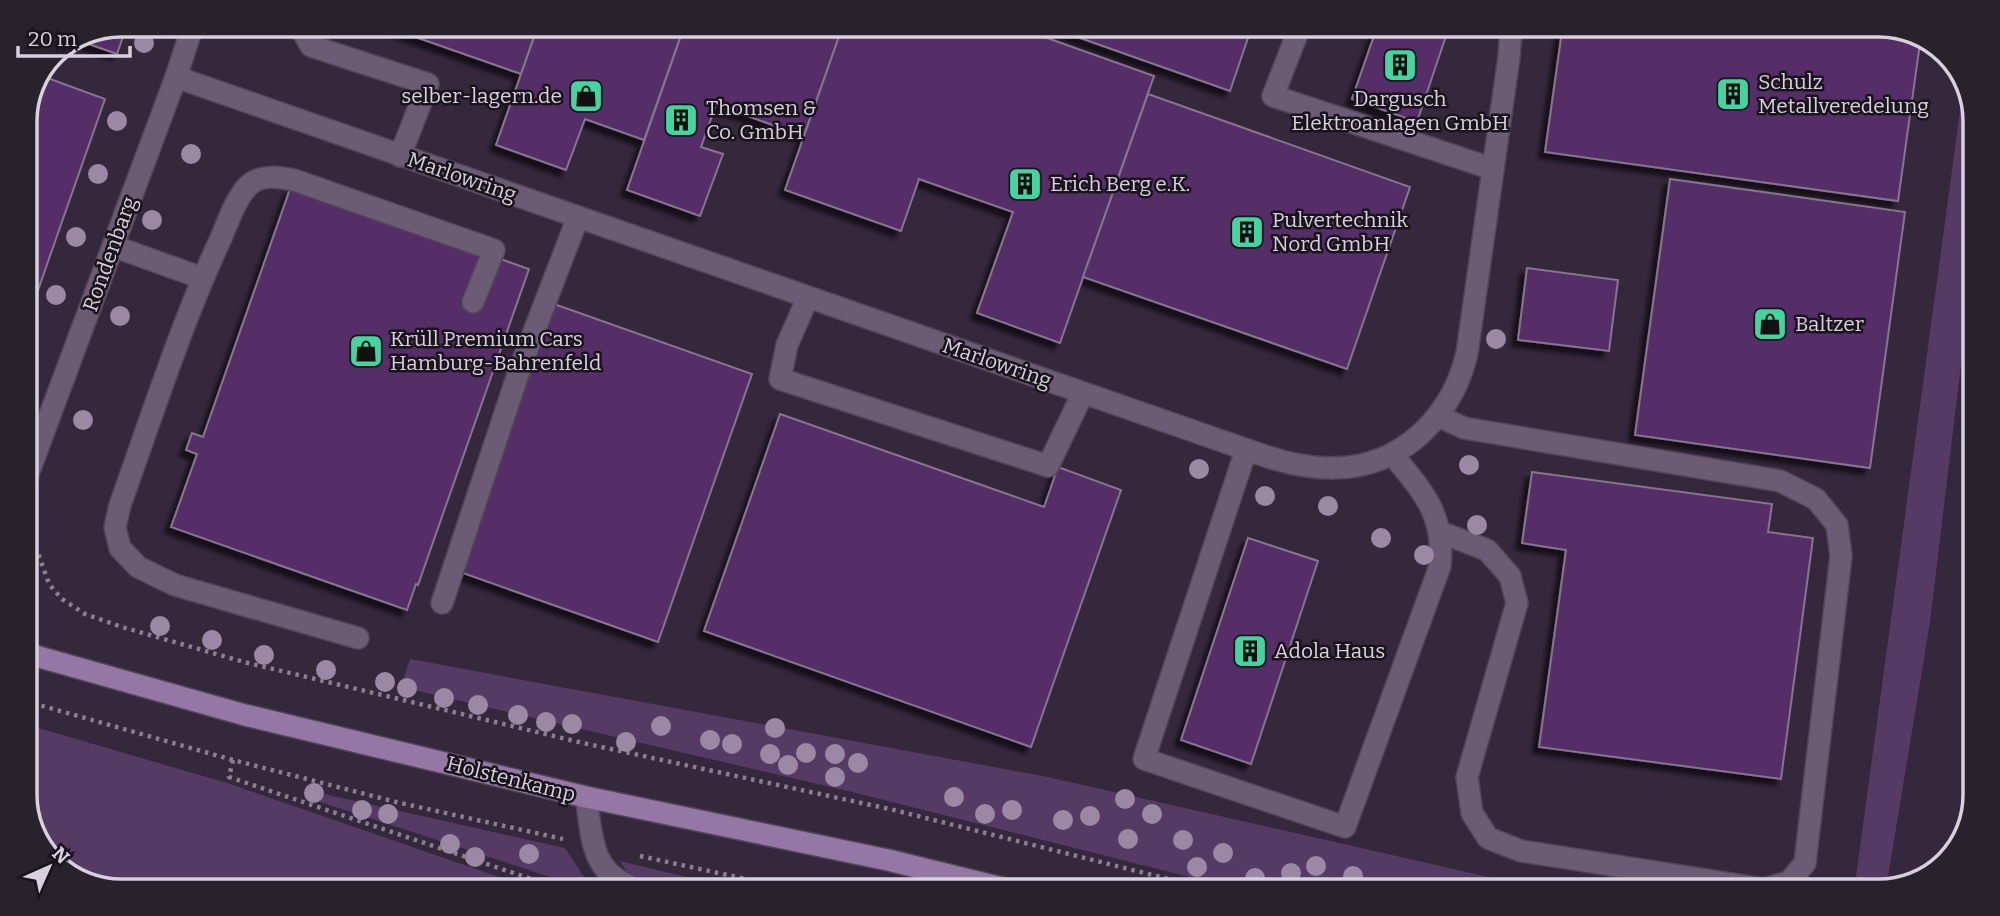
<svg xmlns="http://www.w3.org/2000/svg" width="2000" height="916" font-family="Bitter,serif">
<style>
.green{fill:#553a63}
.building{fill:#552e67;stroke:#86758f;stroke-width:2;filter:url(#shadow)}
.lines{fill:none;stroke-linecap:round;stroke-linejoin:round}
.minor-casing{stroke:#514557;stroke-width:24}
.major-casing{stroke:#514557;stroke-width:24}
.path{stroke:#8a7f90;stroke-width:4.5;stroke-dasharray:3.5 5;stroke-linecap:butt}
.minor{stroke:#6b5b74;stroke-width:21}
.major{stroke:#9577a5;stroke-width:21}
.tree{fill:#9b88a4}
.labels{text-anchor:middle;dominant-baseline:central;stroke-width:5;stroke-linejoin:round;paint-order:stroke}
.poi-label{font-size:21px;fill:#d9d0de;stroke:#19131c;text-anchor:start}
.street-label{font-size:21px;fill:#d9d0de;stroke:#19131c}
.rim{fill:none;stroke:#d9d0de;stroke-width:3.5}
</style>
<defs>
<filter id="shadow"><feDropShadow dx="-6" dy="6" stdDeviation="2" flood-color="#0009"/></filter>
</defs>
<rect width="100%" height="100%" fill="#35273c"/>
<g class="green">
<path d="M1964,82L1975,115L1974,257L1930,622L1886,889L1879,891H1854Z"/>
<path d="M410,659L1048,777L1546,890L1237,889L852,792L401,687Z"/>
<path d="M25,724L227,783L525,886L84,884L44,853L25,802Z"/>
<path d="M311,791L565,848L590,886H578L308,798Z"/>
<path d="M620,861L729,887L665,886L628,874Z"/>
</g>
<g class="building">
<path d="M121,24L127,25L117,54L80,41Z"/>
<path d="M384,26H538L521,74Z"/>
<path d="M538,26L684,27L644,140L585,119L566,170L496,145Z"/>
<path d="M684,27L842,28L804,136L716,105L701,147L723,154L700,216L627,190Z"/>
<path d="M842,28H1019L1154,76L1060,343L977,313L1013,212L919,179L901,231L785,190Z"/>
<path d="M1052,28L1251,29L1230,91Z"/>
<path d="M1376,30H1448L1417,122L1352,99Z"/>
<path d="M1562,31L1916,32L1921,36L1898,201L1545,152Z"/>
<path d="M42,76L105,99L30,313L25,311V115Z"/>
<path d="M1148,94L1410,187L1347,369L1083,277Z"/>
<path d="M1670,179L1905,212L1870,468L1635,435Z"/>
<path d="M290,189L320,196L529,269L418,585L416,584L407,610L171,527L197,454L186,450L192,433L203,437Z"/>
<path d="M1527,268L1618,280L1609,351L1518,340Z"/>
<path d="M554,304L752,374L658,642L460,572Z"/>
<path d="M780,414L1044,507L1058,467L1121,490L1031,747L704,631Z"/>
<path d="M1532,472L1772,504L1768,532L1813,538L1781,779L1539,747L1566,550L1522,543Z"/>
<path d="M1248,538L1318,561L1251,764L1181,740Z"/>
<path d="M65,869L105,883V884H84Z"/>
</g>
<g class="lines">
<g class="minor-casing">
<g id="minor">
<path d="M299,25L311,46L428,84L400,156"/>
<path d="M1299,29L1273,96L1493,169"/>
<path d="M176,77L1265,456C1295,466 1329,472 1361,465C1416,453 1455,406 1467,353L1509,57L1511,30"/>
<path d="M113,246L202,278"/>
<path d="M808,297L787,345L780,379L1048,466L1083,393"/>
<path d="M1438,416L1464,428L1780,481L1816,499L1837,525L1841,556L1805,863L1789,882L1764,889L1521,851L1488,838L1472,813L1467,777L1517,603L1510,576L1487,550L1440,532"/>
<path d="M1246,450L1144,759L1345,827L1440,566C1445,514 1423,492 1392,454"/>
<path d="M25,482L176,77L193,25"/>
<path d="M442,603L520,368L578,217"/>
<path d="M358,638L175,585L138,567L120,548L115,527L120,505C152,416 181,324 221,238C228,222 235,200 248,186C260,174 279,177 294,180L494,250L473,302"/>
<path d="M586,797C592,834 590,870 629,886"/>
</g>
</g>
<g class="major-casing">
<path id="major" d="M25,653L245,715L586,797L888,860L1002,888"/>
</g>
<g class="path">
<path d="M25,545L38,553L49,584L62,599L85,614L122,627L244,662L583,743L894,810L1208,889"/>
<path d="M25,701L233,760L396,802L563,839"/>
<path d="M233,760L229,777L552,886"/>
<path d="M640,856L783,887"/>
</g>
<use href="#minor" class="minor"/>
<use href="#major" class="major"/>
</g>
<g class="tree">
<circle cx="144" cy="43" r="10"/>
<circle cx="117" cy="121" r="10"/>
<circle cx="191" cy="154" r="10"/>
<circle cx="98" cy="174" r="10"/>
<circle cx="152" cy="220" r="10"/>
<circle cx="76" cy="237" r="10"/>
<circle cx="56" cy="295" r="10"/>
<circle cx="120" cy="316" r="10"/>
<circle cx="1496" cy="339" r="10"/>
<circle cx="83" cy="420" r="10"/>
<circle cx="1469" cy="465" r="10"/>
<circle cx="1199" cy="469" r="10"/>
<circle cx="1265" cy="496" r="10"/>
<circle cx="1328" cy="506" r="10"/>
<circle cx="1477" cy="525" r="10"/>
<circle cx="1381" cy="538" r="10"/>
<circle cx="1424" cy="555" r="10"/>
<circle cx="160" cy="626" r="10"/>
<circle cx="212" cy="640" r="10"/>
<circle cx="264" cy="655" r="10"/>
<circle cx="326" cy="670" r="10"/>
<circle cx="385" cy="682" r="10"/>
<circle cx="407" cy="688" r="10"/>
<circle cx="444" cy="698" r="10"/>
<circle cx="478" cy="705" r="10"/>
<circle cx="518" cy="715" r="10"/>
<circle cx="546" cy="722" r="10"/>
<circle cx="572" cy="724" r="10"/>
<circle cx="661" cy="726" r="10"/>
<circle cx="775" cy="728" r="10"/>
<circle cx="710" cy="740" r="10"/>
<circle cx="626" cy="742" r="10"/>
<circle cx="732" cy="744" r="10"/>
<circle cx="806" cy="753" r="10"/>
<circle cx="770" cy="754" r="10"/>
<circle cx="835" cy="754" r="10"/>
<circle cx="858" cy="763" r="10"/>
<circle cx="788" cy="765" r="10"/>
<circle cx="835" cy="777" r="10"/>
<circle cx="314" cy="793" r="10"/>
<circle cx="954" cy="797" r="10"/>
<circle cx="1125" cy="799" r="10"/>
<circle cx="362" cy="810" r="10"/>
<circle cx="1012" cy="810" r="10"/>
<circle cx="388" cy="814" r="10"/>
<circle cx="985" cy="814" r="10"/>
<circle cx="1152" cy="814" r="10"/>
<circle cx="1090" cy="816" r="10"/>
<circle cx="1063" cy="820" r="10"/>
<circle cx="1128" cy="839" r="10"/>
<circle cx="1183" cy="840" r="10"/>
<circle cx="450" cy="844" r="10"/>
<circle cx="1223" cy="853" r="10"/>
<circle cx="529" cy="854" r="10"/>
<circle cx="475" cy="857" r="10"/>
<circle cx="1316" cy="866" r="10"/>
<circle cx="1197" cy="867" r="10"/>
<circle cx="1291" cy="873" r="10"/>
<circle cx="1353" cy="876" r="10"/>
<circle cx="1255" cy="878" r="10"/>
</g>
<defs>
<g id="building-square" transform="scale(1.75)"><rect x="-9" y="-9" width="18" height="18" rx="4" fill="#45d49f" stroke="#19131c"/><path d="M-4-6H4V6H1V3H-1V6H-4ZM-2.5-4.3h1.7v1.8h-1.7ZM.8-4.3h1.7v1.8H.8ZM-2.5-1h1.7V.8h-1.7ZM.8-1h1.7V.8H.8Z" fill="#111"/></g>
<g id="shop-square" transform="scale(1.75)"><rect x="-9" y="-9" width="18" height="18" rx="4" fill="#45d49f" stroke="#19131c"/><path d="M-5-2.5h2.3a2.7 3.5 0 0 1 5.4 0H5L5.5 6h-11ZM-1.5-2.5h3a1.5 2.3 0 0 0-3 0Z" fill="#111"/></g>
</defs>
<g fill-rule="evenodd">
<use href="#building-square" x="1400" y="65"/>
<use href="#building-square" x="1733" y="94"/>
<use href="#shop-square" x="586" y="96"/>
<use href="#building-square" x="681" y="120"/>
<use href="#building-square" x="1025" y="184"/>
<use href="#building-square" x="1247" y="232"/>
<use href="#shop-square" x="1770" y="324"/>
<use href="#shop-square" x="366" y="351"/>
<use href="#building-square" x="1250" y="651"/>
</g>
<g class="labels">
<g class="poi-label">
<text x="1758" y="82">Schulz<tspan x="1758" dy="24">Metallveredelung</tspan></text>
<text x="562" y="96" text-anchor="end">selber-lagern.de</text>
<text x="1400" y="99" text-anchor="middle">Dargusch<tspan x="1400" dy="24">Elektroanlagen GmbH</tspan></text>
<text x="706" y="108">Thomsen &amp;<tspan x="706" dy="24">Co. GmbH</tspan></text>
<text x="1050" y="184">Erich Berg e.K.</text>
<text x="1272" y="220">Pulvertechnik<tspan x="1272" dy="24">Nord GmbH</tspan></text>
<text x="1795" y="324">Baltzer</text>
<text x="390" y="339">Krüll Premium Cars<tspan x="390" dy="24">Hamburg-Bahrenfeld</tspan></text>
<text x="1274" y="651">Adola Haus</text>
</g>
<g class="street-label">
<text transform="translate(462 177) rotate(19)">Marlowring</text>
<text transform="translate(110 254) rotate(-70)">Rondenbarg</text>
<text transform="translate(997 363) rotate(19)">Marlowring</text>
<text transform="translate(511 779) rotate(14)">Holstenkamp</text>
</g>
</g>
<path d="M0 0H2000V916H0ZM121 37H1879A84 84 0 0 1 1963 121V795A84 84 0 0 1 1879 879H121A84 84 0 0 1 37 795V121A84 84 0 0 1 121 37Z" fill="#28222c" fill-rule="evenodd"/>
<path class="rim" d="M121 37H1879A84 84 0 0 1 1963 121V795A84 84 0 0 1 1879 879H121A84 84 0 0 1 37 795V121A84 84 0 0 1 121 37Z"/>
<g transform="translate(49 867) rotate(45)" stroke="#19131c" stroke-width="5" paint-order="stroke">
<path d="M0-5L12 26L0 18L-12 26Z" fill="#d9d0de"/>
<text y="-10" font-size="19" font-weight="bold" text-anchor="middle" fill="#d9d0de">N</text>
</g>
<path d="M18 46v10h112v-10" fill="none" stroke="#d9d0de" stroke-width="3.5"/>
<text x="28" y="46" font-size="21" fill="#d9d0de" stroke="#19131c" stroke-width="5" paint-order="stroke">20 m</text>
</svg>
